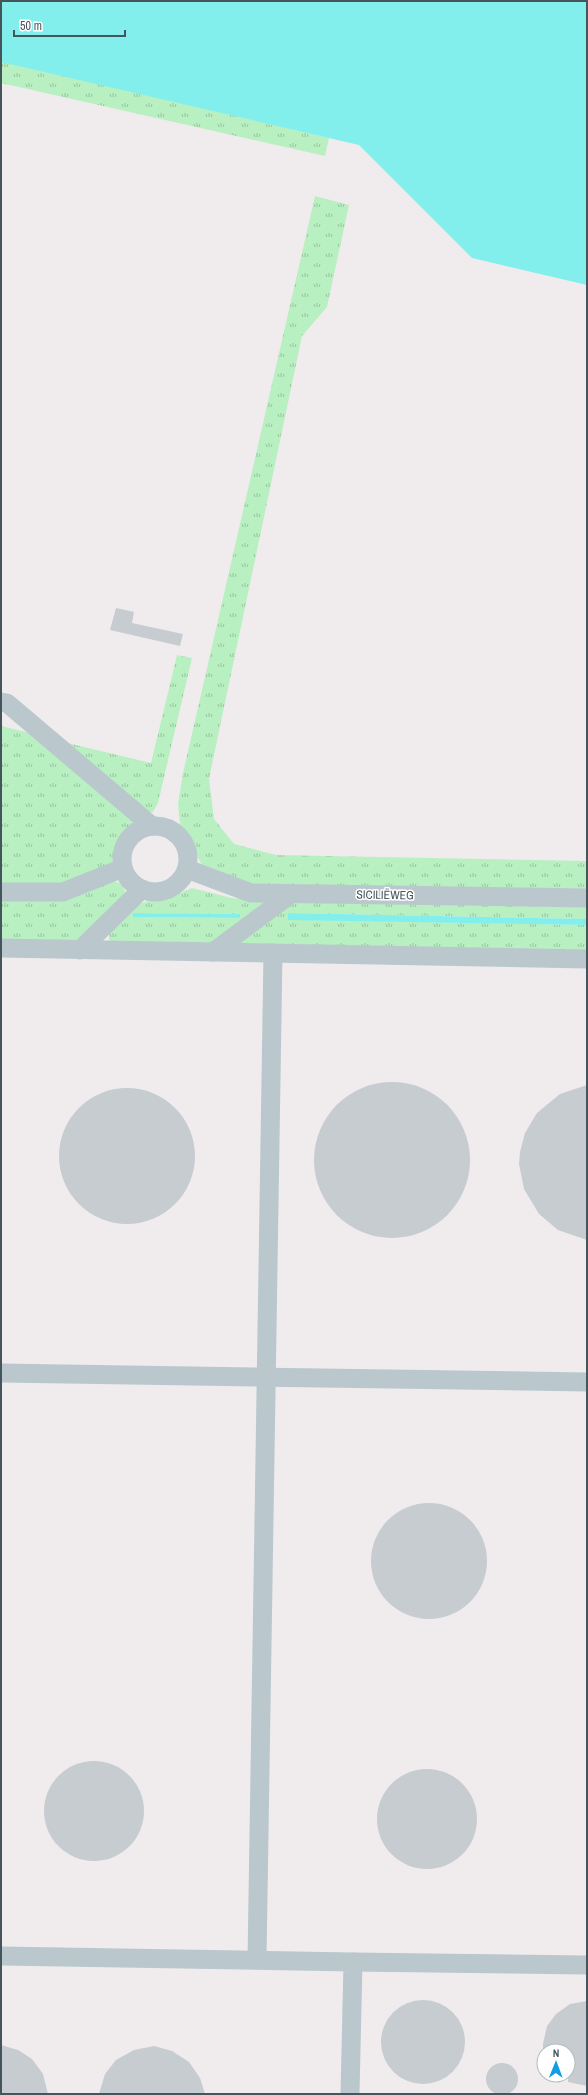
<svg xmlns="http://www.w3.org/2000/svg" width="588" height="2095" font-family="'Archivo Narrow',sans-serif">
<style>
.grass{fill:url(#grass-tufts);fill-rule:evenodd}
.water{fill:#83efed}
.building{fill:#c6ccd0}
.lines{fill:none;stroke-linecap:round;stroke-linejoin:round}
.minor{stroke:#bac8cd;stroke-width:19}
.labels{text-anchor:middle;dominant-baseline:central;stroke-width:3;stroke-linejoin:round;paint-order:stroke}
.street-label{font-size:12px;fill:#44555b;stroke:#fff}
</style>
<defs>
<pattern id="grass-tufts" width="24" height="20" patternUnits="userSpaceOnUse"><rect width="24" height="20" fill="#b8f0c1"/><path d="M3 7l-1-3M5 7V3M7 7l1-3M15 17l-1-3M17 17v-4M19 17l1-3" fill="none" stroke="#97c5a0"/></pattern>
</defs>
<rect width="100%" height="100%" fill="#f0eced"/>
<g class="grass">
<path d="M1,61L329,138L325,156L1,83Z"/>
<path d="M315,196L349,205L327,307L302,336L209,779L214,819L234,844L276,855L587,861V889L259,884L241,882L202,865L180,824L178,804L183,773Z"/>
<path d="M177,655L192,658L158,803L153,812H148L59,741L151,763Z"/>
<path d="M1,726L30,733L138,821C128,828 119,836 115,848C113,856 114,860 110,867L60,886L1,885Z"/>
<path d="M114,881L122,884L125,891L123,899L74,944L1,942V900Z"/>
<path d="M192,888L232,898L264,901L265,907L211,946L115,944L109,940V934C122,918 127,907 148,901C154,900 161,901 167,899C176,896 183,891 192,888ZM133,913L240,914L239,918L133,917Z"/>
<path d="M289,902L587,907V919L288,913V919L587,925V951L231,946Z"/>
</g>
<g class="water">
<path d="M1,1H587V285L472,258L359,145L1,62Z"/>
<path d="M133,913L240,914V918L133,917Z"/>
<path d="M288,913L587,919V925L288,920Z"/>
</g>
<g class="building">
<path d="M116,608L134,612L132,623L183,634L180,646L110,630Z"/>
<circle cx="392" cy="1160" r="78"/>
<path d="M587,1085V1240L558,1230L539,1214L524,1189L519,1164L520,1152L525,1133L537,1113L560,1094Z"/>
<circle cx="127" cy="1156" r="68"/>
<circle cx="429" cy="1561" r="58"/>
<circle cx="94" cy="1811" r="50"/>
<circle cx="427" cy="1819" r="50"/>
<circle cx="423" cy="2042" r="42"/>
<path d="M587,2001V2086L568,2082V2051H543V2044L547,2026L556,2014L570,2004Z"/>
<path d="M1,2045L18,2050L32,2059L43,2074L48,2094H1Z"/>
<path d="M154,2046L172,2051L189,2062L200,2078L205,2094H99L105,2074L116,2060L134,2050Z"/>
<circle cx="502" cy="2079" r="16"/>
</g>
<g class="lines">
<g class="minor">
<path d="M1,702L7,703L152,826"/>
<circle cx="155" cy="859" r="33"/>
<path d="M187,869L251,893L587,898"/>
<path d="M1,892H63L123,868"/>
<path d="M1,948L587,959"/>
<path d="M80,950L142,889"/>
<path d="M213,952L291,894"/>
<path d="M1,1373L587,1382"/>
<path d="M1,1956L353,1962L350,2094"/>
<path d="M257,1960L273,953"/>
<path d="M353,1962L587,1965"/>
</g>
</g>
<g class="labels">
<g class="street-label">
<text transform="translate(385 895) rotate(1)">SICILIËWEG</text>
</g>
</g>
<rect width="588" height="2095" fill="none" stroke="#44555b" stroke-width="4"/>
<g transform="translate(556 2063) rotate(1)"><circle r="19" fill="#ffffff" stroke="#b4bbbd"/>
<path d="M0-3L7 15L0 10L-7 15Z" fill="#129de4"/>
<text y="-6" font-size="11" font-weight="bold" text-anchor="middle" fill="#44555b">N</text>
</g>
<path d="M14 30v6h111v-6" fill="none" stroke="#44555b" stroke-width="2"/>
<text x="20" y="30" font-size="12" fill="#44555b" stroke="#ffffff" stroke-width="3" paint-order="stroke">50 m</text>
</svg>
